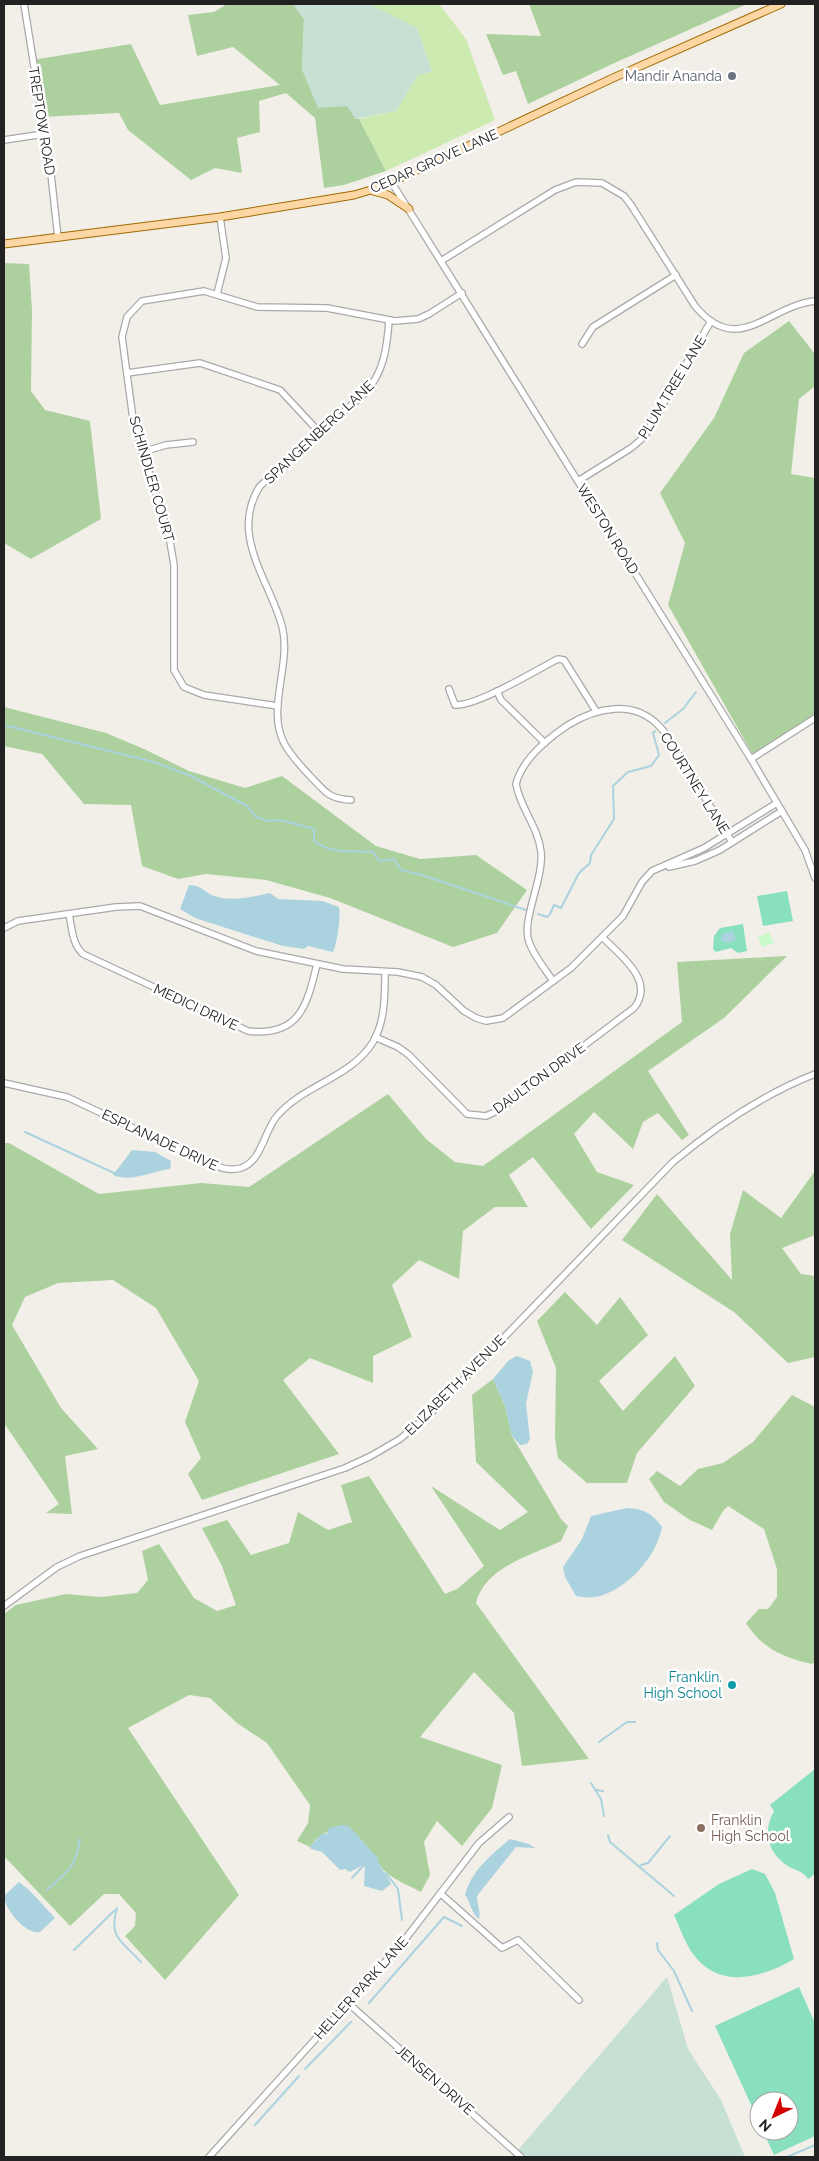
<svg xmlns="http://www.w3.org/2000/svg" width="819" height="2161" font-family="Raleway,sans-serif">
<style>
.grass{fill:#cdebb0}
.forest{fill:#add19e}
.wetland{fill:#c6e0d4}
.park{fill:#c8facc}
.pitch{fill:#88e0be}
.water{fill:#aad3df}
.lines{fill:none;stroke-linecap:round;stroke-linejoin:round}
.stream{stroke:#aad3df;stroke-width:2}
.minor-casing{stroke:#a9a9a9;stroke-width:8}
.major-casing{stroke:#a06b00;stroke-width:9}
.minor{stroke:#fff;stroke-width:5.5}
.major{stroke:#fcd6a4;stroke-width:7}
.worship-dot{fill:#6b7280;stroke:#fff;stroke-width:2}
.culture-dot{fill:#0f9aa8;stroke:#fff;stroke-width:2}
.education-dot{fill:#8d6e63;stroke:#fff;stroke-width:2}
.labels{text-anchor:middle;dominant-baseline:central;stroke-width:5;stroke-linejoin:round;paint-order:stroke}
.worship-label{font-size:14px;fill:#5b616d;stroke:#fff;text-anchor:end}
.street-label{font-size:14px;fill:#222;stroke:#fff}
.culture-label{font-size:14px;fill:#0d838f;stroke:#fff;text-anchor:end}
.education-label{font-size:14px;fill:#785e54;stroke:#fff;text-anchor:start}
</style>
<rect width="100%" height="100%" fill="#f2efe9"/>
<path class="grass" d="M369,4H439L466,39L495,120L386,171L359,119L396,111L418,75L432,71L417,28Z"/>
<g class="forest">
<path d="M227,4H293L304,19L302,70L347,106L356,119H359L386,171L344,185L324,188L315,118L286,93L259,101L260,132L237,138L242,173L215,168L191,180L128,130L119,113L41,117L32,60L131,44L160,105L280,85L233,47L197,56L188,15L214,12Z"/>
<path d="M529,4H747L610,65L528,104L516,71L503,75L486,34L541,36Z"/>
<path d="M4,263L29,264L32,310L31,391L45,410L90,421L101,519L31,559L4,543Z"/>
<path d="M789,321L815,354V386L799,399L791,474L815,478V714L753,755L668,605L685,543L660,493L714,418L744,353Z"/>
<path d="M4,707L106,733L144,749L189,771L245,788L282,776L376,846L420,859L476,855L527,890L497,933L453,947L330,898L266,880L206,874L178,879L142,866L131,805L84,804L42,754L4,746Z"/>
<path d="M787,956L724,1018L648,1071L689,1135L682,1140L658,1113L643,1122L633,1149L594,1112L574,1134L597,1172L634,1185L591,1229L533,1157L509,1175L528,1207H495L463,1231L459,1279L419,1260L392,1285L412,1337L373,1356V1383L310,1358L283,1380L339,1454L202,1500L188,1474L201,1458L185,1422L199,1381L156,1308L113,1280L58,1283L25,1297L12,1325L61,1408L98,1449L65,1456L72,1514L46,1513L59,1504L4,1423V1143H9L99,1194L201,1183L249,1187L388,1094L426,1139L455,1162L483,1166L682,1022L677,962Z"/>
<path d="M815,1171V1235L782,1248L801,1274L815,1276V1357L788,1363L734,1312L622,1240L657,1194L732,1280L730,1234L743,1190L781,1218Z"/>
<path d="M565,1292L597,1325L620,1297L648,1335L599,1381L623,1411L675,1356L695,1386L637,1453L627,1483H587L558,1458L555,1439L556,1368L537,1321Z"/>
<path d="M493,1379L505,1406L512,1436L561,1519L568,1526L561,1541C530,1556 485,1567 476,1603L589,1759L522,1766L514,1713L474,1672L420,1737L502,1765L492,1808L462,1846L437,1821L424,1842L430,1875L421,1892C407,1884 379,1875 377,1857L330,1828L329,1831L317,1838L310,1847L297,1841L308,1823L310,1805L267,1743L237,1723L210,1698L189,1695L128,1728L239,1895L165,1980L125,1936L135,1926L136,1913L119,1894H104L70,1926L4,1856V1614L16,1605L66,1594L101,1597L137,1593L148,1580L142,1551L159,1544L194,1598L217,1611L236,1605L222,1566L202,1528L227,1520L251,1555L289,1543L298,1512L328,1530L352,1522L341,1485L369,1476L445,1594L457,1589L484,1566L431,1486L500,1530L528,1512L476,1462L472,1395Z"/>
<path d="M792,1395L815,1407V1662L812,1664C782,1657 763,1649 746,1623L759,1609H768L777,1597V1569L764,1529L728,1506L723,1511L712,1530L690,1520L664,1502L649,1479L657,1471L680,1486L698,1469L723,1463L753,1442Z"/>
</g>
<g class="wetland">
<path d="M293,4H369L417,28L432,71L418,75L396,111L356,119L347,106L318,108L302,70L304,19Z"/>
<path d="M667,1977L688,2049L721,2100L745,2157H512Z"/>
</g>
<path class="park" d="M769,932L774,943L762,947L758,937Z"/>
<g class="pitch">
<path d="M787,891L793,921L763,926L757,896Z"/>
<path d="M743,924L747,951L738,953L731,948L716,952L713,949L714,936L720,928Z"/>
<path d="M815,1769V1874L808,1879C800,1868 795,1872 785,1864C767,1851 763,1830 774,1811L770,1805Z"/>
<path d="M752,1869L765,1874L775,1893L794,1959C762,1978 719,1990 693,1954C685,1943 680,1928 674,1915L719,1884Z"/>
<path d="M799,1987L815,2023V2136L774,2155L763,2131H789V2101H759V2122L715,2026Z"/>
</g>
<g class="water">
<path d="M189,885C201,885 204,892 214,896C233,902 251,897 270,893L278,899L322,901L339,907C341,917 337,944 333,952L308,946L304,949L283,946L195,918L180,909Z"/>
<path d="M733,931L736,939L730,943L721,941L722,934Z"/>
<path d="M132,1150L155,1152L171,1161L170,1169C153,1171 130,1183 113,1175Z"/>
<path d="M517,1356L530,1361L533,1372L526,1404L530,1439L527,1444L520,1445L512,1436L505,1406L493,1379L509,1360Z"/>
<path d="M627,1508C644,1509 652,1513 662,1527C657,1557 625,1592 595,1597C589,1598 582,1597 576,1596L565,1577L563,1567L582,1539L591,1516Z"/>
<path d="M342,1825L349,1826L377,1857C378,1866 387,1874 391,1884L382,1891L364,1886L365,1864L350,1872L345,1869L340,1870L322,1852L311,1849L310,1847L321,1834H327L329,1828Z"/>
<path d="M510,1839L529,1844L535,1848L516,1847L477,1896C477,1904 481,1911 479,1919C471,1913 471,1903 465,1895C471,1871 492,1854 510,1839Z"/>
<path d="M19,1882L29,1890L55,1918L40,1932C26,1935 5,1910 4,1896Z"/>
</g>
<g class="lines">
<g class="stream">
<path d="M665,723L683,709L696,692"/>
<path d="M4,725L150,761L189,775L247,806L255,816L267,821L281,820L314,829V841C333,855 351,850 373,852L379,861L394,859L401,870L422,875L526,910"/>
<path d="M538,914L547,917L550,914L554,905L561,908L579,873L590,863L591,855L614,819L613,786L628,772L651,766L659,755L653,733L655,731"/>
<path d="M25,1132L114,1173"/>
<path d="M599,1742L627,1722H635"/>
<path d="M591,1783L601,1799L604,1816"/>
<path d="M596,1790L603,1791"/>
<path d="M608,1835L610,1842L674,1896"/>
<path d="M641,1865L648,1863L670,1836"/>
<path d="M386,1873L398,1889L402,1920"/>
<path d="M352,1878L365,1864"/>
<path d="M47,1890C68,1871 76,1867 80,1839"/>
<path d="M117,1908C108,1938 122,1941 141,1962"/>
<path d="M657,1943L658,1950L674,1971L692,2011"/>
<path d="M74,1950L115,1910"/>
<path d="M369,2003L444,1917L462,1926"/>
<path d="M305,2069L351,2022"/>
<path d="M255,2125L299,2076"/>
<path d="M787,2157L815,2145"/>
</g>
<g class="minor-casing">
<g id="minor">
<path d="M24,4L50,165L58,238"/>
<path d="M4,140L44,134"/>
<path d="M392,183L751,759L805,850L815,878"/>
<path d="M441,261L555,190L576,182L602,183L624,196L631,205L695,306C738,358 768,306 815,301"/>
<path d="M217,294L226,258L220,217"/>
<path d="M582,344L593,327L676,275"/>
<path d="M127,373L200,363L280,390L320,433"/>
<path d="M142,452L166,445L193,442"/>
<path d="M578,481L631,448L644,437L711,321"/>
<path d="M449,689L455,705C478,706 536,670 558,659L564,660L596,711"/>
<path d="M497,691L501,700L545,743"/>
<path d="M278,706L204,695L184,687L174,670V565L169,536L133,419L122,337L127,317L142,301L204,291L257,307L327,308L395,321L418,319L429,314L462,293"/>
<path d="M751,759L815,718"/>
<path d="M351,800C328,799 325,791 310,776C301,766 290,755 284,743C266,708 292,664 282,626C269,579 229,535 260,486L364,394C384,373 387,348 389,320"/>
<path d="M669,867L695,861L720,850L782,811"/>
<path d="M69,914C72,928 72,944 83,954L248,1031C299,1037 307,1006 317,964"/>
<path d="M4,928L18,921L116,907L140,906L256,951L343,969L398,972L422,977L436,985L464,1011L476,1018L486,1021L503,1018L571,968L623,916L642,882L652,871L704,848L777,803"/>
<path d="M553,981C545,969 534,956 529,942C521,920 544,879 541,852C538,826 520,808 516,784C522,760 547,739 568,725C596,708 633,699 659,726C671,738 679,756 688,770C703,794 717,818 732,842"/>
<path d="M375,1037L398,1047L409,1055L467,1114L486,1116L497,1111L634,1008C656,981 620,955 602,937"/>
<path d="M4,1083L67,1097L204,1161C216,1166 228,1172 241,1168C262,1161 264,1131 277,1116C303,1085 351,1078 373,1042C385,1022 385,995 385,972"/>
<path d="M4,1606L57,1567L80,1556L345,1468L371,1456L400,1439L434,1410L673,1162C715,1127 764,1094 815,1074"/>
<path d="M441,1894L502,1948L518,1940L579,2000"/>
<path d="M348,2003L521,2157"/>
<path d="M209,2157L403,1942L479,1843L509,1817"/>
</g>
</g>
<g class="major-casing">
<g id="major">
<path d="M373,191L388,195L409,209"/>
<path d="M4,244L220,217L354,195L381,187L613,78L781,4"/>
</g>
</g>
<use href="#minor" class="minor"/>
<use href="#major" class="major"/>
</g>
<circle class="worship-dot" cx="732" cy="76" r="5"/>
<circle class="culture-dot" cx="732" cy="1685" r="5"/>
<circle class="education-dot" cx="701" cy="1828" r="5"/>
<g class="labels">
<g class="worship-label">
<text x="722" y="76">Mandir Ananda</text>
</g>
<g class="street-label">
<text transform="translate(42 121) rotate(81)">TREPTOW ROAD</text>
<text transform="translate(434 161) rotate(-24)">CEDAR GROVE LANE</text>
<text transform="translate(672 387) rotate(-59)">PLUM TREE LANE</text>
<text transform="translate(319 432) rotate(-43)">SPANGENBERG LANE</text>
<text transform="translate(152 479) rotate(74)">SCHINDLER COURT</text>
<text transform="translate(608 529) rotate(58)">WESTON ROAD</text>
<text transform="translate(695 783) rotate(58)">COURTNEY LANE</text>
<text transform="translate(196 1007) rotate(25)">MEDICI DRIVE</text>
<text transform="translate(539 1078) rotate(-36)">DAULTON DRIVE</text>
<text transform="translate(160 1140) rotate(25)">ESPLANADE DRIVE</text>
<text transform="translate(455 1385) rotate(-45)">ELIZABETH AVENUE</text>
<text transform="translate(361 1988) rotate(-48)">HELLER PARK LANE</text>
<text transform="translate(435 2080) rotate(41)">JENSEN DRIVE</text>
</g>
<g class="culture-label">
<text x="722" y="1677">Franklin.<tspan x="722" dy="16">High School</tspan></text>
</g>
<g class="education-label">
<text x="711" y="1820">Franklin<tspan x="711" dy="16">High School</tspan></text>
</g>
</g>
<rect width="819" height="2161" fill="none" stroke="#222222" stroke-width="10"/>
<g transform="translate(774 2116) rotate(223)"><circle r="24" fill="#ffffff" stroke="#a7a7a7"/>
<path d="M0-4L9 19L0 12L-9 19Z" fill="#d40000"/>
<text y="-8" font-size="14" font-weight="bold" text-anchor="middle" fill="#222222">N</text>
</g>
</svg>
